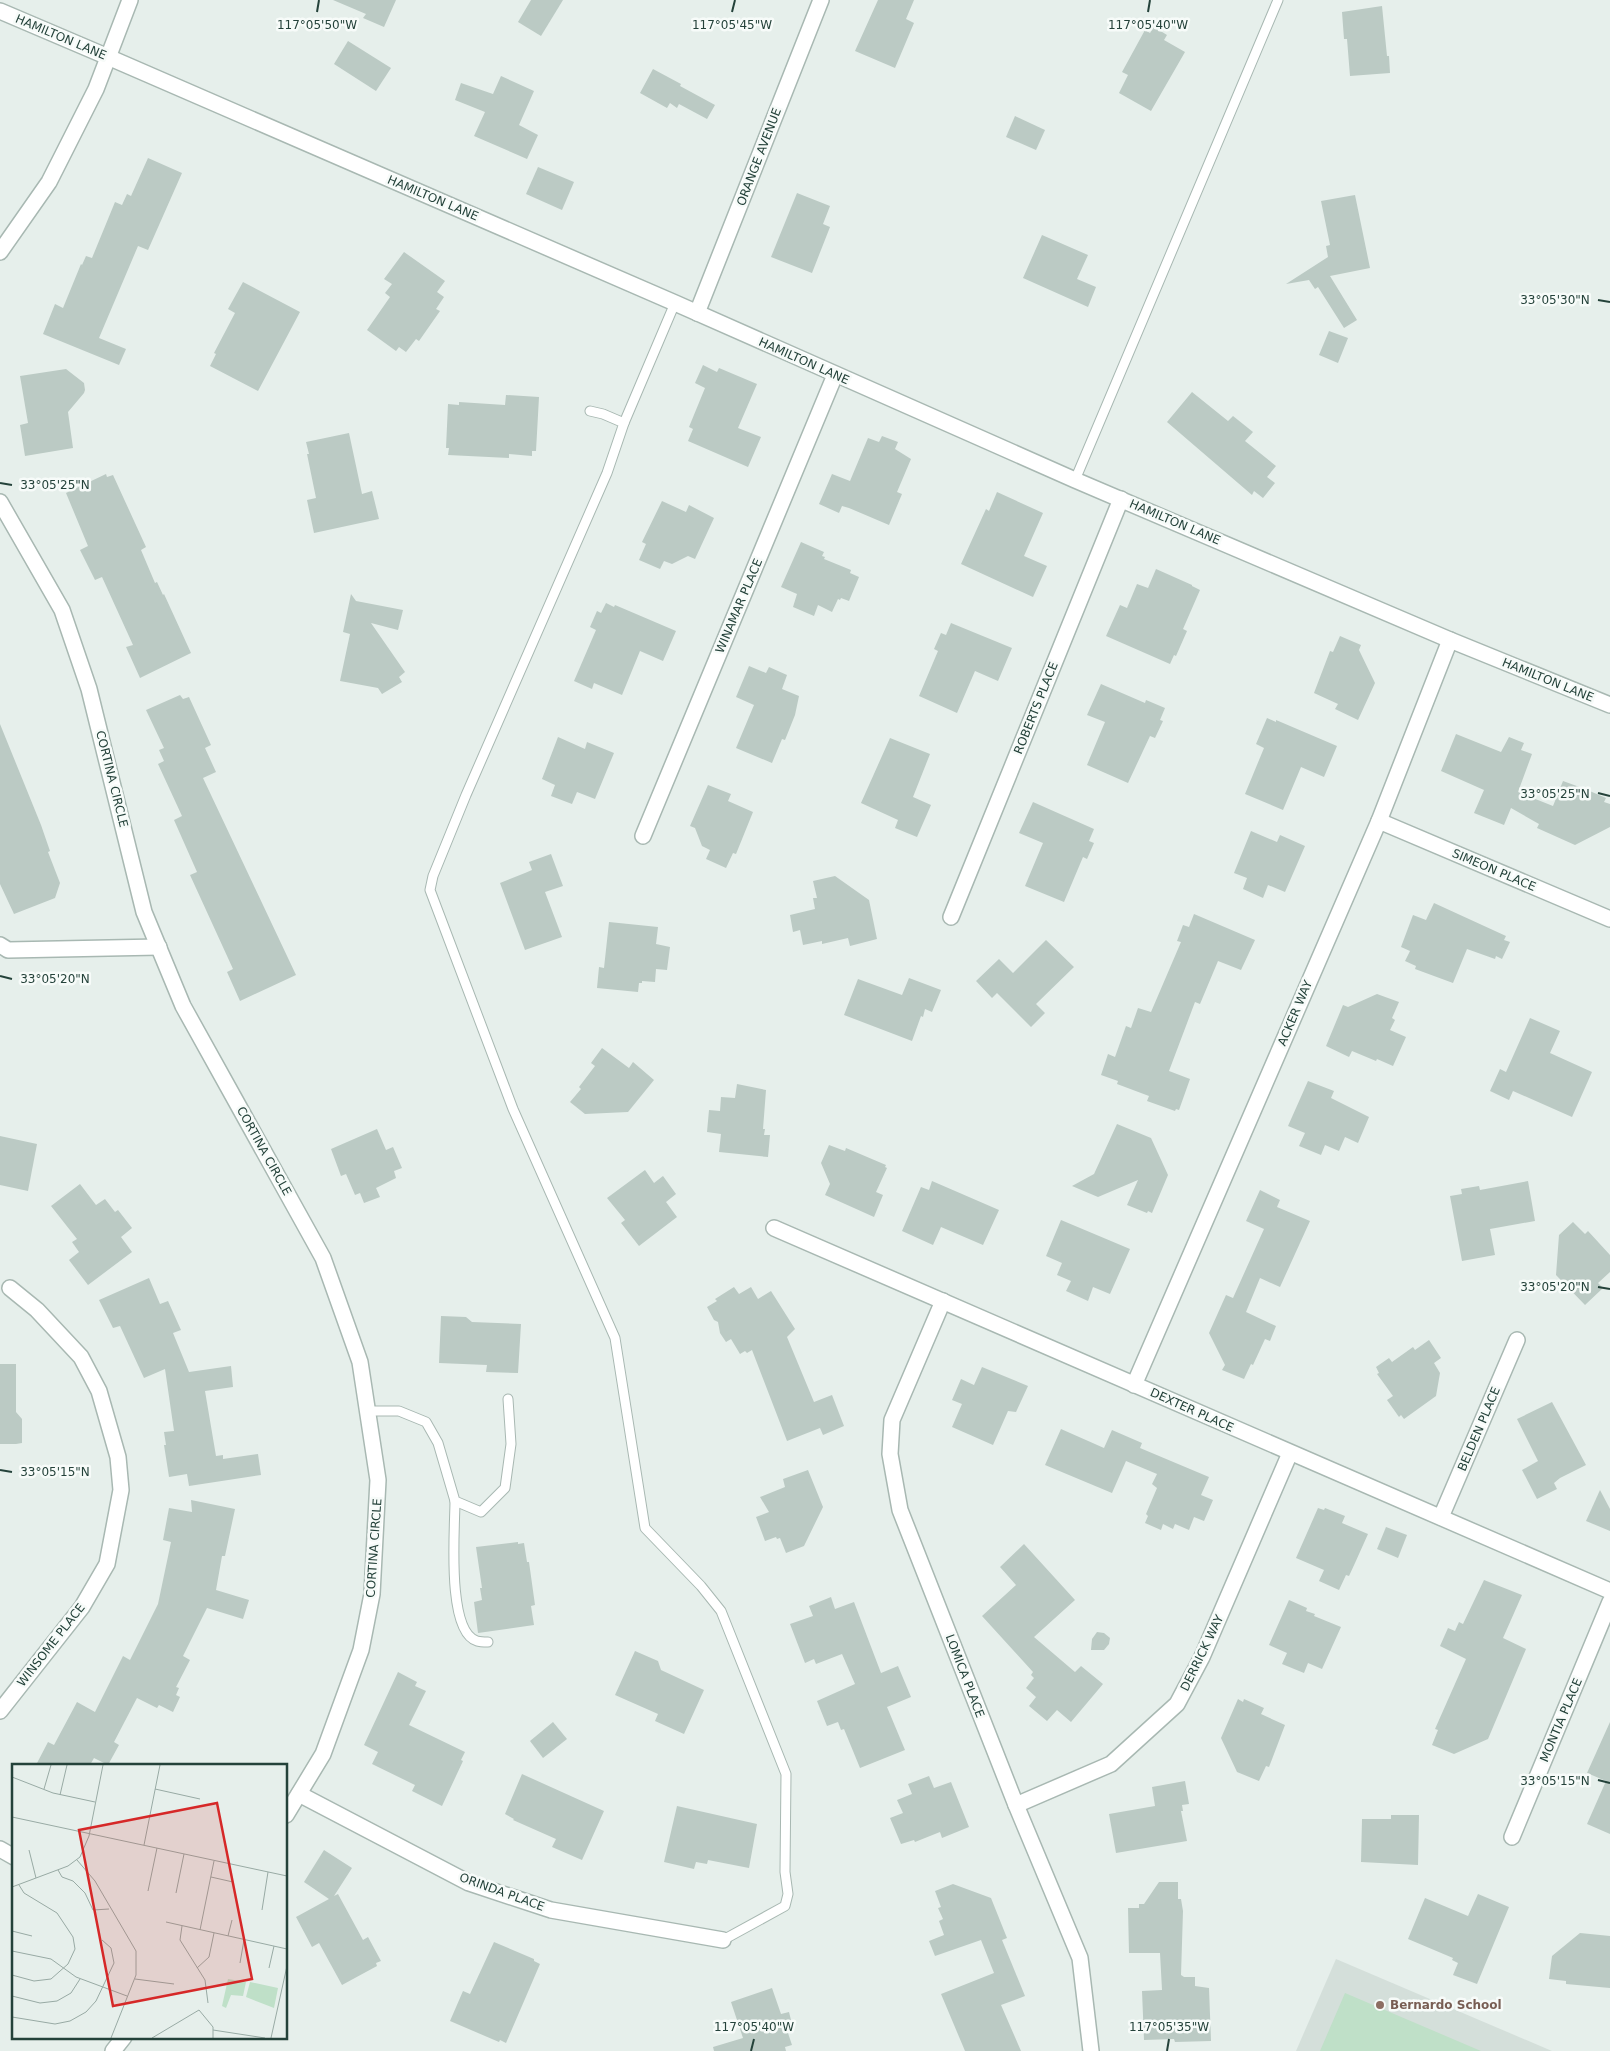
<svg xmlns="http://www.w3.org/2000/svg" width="1610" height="2051" font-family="'DejaVu Sans',sans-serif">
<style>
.built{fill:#d4dfda}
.green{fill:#bfe0c8}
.building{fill:#bbcac4}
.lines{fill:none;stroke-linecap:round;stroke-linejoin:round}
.service-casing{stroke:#a8b8b2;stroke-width:11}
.minor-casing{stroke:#a8b8b2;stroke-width:18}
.tertiary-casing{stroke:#a8b8b2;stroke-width:18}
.service{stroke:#fff;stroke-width:9}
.minor{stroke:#fff;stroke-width:15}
.tertiary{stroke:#fff;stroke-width:15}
.ticks{fill:none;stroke:#24423a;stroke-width:2}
.education-dot{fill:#8d6e63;stroke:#f7fbf9;stroke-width:2}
.labels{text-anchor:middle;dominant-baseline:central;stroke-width:5;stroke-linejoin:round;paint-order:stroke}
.street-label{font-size:12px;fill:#24423a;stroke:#f7fbf9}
.education-label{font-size:12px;font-weight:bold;fill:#785e54;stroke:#f7fbf9;text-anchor:start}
.inset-road{fill:none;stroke:#98aaa4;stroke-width:1}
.view{fill:#d62828;fill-opacity:0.15;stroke:#d62828;stroke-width:2.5}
.inset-edge{fill:none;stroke:#24423a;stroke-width:2.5}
.ticks-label{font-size:12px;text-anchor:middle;fill:#24423a;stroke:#f7fbf9;stroke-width:5;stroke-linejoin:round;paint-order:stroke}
</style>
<rect width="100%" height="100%" fill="#e6efeb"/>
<path class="built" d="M1336,1959L1552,2051H1296Z"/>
<path class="green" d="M1345,1993L1481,2051H1320Z"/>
<g class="building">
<path d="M333,0H396L384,27L363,18L366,14Z"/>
<path d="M531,0H563L541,36L518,22Z"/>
<path d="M878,0H914L906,19L914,23L895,68L855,51Z"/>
<path d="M1382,6L1387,56H1389L1390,73L1350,76L1347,39H1344L1342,12Z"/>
<path d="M1154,27L1167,35L1164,40L1185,52L1151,111L1119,93L1128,75L1122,72L1145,30L1150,33Z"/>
<path d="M348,41L391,68L376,91L334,64Z"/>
<path d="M653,69L681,84L680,86L715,105L707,119L679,104L677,108L670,103L667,108L640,93Z"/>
<path d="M501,76L534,91L519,125L538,135L527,159L474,136L485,112L455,100L461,83L493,94Z"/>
<path d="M1015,116L1045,130L1036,150L1006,137Z"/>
<path d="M148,158L182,173L148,250L138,246L99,338L126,349L119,365L43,334L55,304L63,308L81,264L82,265L86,256L92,258L115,202L122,205L127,194L131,196Z"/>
<path d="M538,167L574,182L562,210L526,194Z"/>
<path d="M797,193L830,206L823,224L830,227L812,273L771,257Z"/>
<path d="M1355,195L1370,268L1330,276L1357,320L1344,328L1318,287L1315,289L1309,280L1286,284L1328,257L1326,246L1330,245L1321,201Z"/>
<path d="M1042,235L1088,255L1077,279L1096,287L1088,307L1023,278Z"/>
<path d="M404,252L445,281L437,292L444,297L436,309L440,311L419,341L416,339L406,352L399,347L396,351L367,330L390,297L385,293L392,284L384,279Z"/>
<path d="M243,282L300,312L258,391L210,366L216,354L214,353L235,313L228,309Z"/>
<path d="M1329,331L1348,338L1338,363L1319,355Z"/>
<path d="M703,365L717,372L719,368L757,384L738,428L761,437L748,467L688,441L693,429L689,427L705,388L695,383Z"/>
<path d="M66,369L84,383L85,390L84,393L68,412L73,448L25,456L20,425L28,423L20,376Z"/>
<path d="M1192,392L1228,421L1233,416L1253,432L1245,441L1276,466L1267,477L1275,483L1263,498L1254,491L1252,495L1167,422Z"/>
<path d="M506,395L539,397L536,451H532V456L509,454V458L448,455L449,448H446L448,404L459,405V402L505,405Z"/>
<path d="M349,433L362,494L372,491L379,519L314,533L307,500L316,498L307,454H309L306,442Z"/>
<path d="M882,436L898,442L895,449L911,459L897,492L902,494L889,525L849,508L842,506L839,513L819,504L832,474L850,481L868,438L879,442Z"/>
<path d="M106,474L107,477L113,475L146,547L141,550L155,583L157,582L163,595L164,594L191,653L140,678L126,647L133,645L102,577L95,580L80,550L88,546L66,493Z"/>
<path d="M997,492L1043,513L1024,556L1047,566L1033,597L961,564L986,509L989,511Z"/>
<path d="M662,501L686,512L689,505L714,518L695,559L688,556L672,564L664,561L660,569L639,560L646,544L642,542Z"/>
<path d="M801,542L824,552L822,556L825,557L824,559L851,570L850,573L859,577L849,601L841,598L840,600L838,599L832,612L818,605L814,616L793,607L797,594L781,587Z"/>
<path d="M1156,569L1192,585V586L1200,590L1183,629L1187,631L1176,656L1174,655L1170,664L1106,636L1120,605L1127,608L1137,584L1148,588Z"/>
<path d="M351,594L356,601L403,610L398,630L371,623L405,672L399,677L402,682L382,694L378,688L340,681L350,634L343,632Z"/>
<path d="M606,603L614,607L615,605L676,631L663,661L640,651L622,695L594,683L592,689L574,681L596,630L590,627L597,611L601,613Z"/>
<path d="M951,623L1012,648L998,681L975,671L957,713L919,696L938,651L934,649L941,633L946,635Z"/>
<path d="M1340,636L1361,645L1359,650L1375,683L1358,720L1335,709L1338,704L1314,693L1330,651L1333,652Z"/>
<path d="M749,666L766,673L769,667L787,675L782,689L799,696L795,715L785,740L782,739L772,763L736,748L754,705L736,697Z"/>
<path d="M1101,684L1145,703L1146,700L1165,708L1160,720L1163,721L1155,738L1150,736L1128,783L1087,765L1105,722L1087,715Z"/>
<path d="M180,695L183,699L189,697L211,745L205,748L216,772L203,778L296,975L240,1001L227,972L233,969L190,875L197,872L174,820L182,816L158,764L164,761L159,750L164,748L146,710Z"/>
<path d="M1267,718L1276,722V720L1337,746L1324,777L1301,767L1283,810L1245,794L1264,748L1256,744Z"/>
<path d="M0,724L41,825L50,851L48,852L60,883L55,898L14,914L0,884Z"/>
<path d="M1456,734L1501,752L1509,737L1524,743L1521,750L1532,754L1518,792L1553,806L1563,781L1585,789L1606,798L1604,802L1610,804V827L1575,845L1537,828L1539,824L1511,808L1504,825L1474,813L1484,790L1441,771Z"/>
<path d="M558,737L585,749L587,742L614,753L595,799L577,792L572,804L551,796L555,785L542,779Z"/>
<path d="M890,738L930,754L913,797L931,805L917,837L895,828L898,820L861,803Z"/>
<path d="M708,785L731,794L728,801L753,812L736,854L733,853L726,868L706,859L710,850L702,846L695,828L690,826Z"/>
<path d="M1033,802L1094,829L1089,841L1094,843L1087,859L1083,857L1064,902L1025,886L1043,843L1019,833Z"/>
<path d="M1251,831L1277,842L1280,835L1305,846L1285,892L1268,885L1263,898L1243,889L1247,878L1234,873Z"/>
<path d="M551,854L563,886L545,892L562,937L525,950L500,883L525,873L532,870L529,862Z"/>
<path d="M835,876L869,900L877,939L850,946L848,938L822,944V941L803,945L800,930L793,932L790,915L815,909L813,898H817L813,881Z"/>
<path d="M1434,903L1506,936L1504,940L1510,942L1502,959L1496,956L1495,959L1467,949L1453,983L1415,969L1416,966L1405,961L1410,951L1401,947L1413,915L1426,920Z"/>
<path d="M1194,914L1255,940L1241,970L1218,961L1200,1004L1195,1002L1169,1071L1190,1079L1179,1110L1176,1109L1175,1111L1147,1101L1149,1096L1117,1084L1118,1081L1101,1075L1108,1054L1115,1057L1126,1026L1131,1028L1138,1008L1151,1012L1181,942L1177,941L1183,925L1189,927Z"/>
<path d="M609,922L658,927L656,944L670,947L667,970L656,969L655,982L642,981V983H639L638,992L597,988L599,967L604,968Z"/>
<path d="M1046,940L1074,967L1036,1004L1045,1013L1031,1027L997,993L992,998L976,981L999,959L1013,973Z"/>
<path d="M909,978L941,990L932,1012L925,1009L923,1017L921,1016L912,1041L844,1015L858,979L902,995Z"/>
<path d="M1377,994L1399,1002L1392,1018L1395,1020L1390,1030L1406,1037L1393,1066L1377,1059L1376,1061L1352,1051L1349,1057L1326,1046L1343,1005L1348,1007Z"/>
<path d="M1530,1018L1560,1031L1550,1053L1592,1072L1572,1117L1513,1091L1509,1100L1490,1091L1500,1069L1506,1072Z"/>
<path d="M602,1048L629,1068L633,1062L654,1080L628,1112L585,1114L570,1102L581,1089L579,1087L595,1066L591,1063Z"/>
<path d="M1308,1081L1334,1091L1331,1098L1369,1117L1358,1143L1345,1137L1339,1151L1325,1145L1321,1155L1299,1146L1305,1133L1288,1126Z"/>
<path d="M737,1084L766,1090L763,1129H765L764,1135H770L768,1157L719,1152L721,1134L707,1132L709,1110L720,1111L721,1097L735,1098Z"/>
<path d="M1117,1124L1151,1138L1168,1175L1152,1213L1148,1211L1147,1213L1127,1205L1138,1180L1098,1197L1072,1186L1094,1174Z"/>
<path d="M377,1129L386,1150L393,1147L402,1168L394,1171L396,1178L376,1188L380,1197L364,1203L360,1193L355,1195L346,1174L341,1176L331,1149Z"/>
<path d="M0,1136L37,1144L28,1191L0,1185Z"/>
<path d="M829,1145L845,1151L846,1148L886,1165L885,1167L887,1168L876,1192L883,1195L874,1217L825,1195L830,1184L821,1163Z"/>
<path d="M645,1170L654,1183L663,1176L676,1194L666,1202L677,1217L639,1246L621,1223L625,1220L607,1198Z"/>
<path d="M932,1181L999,1210L983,1245L941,1227L933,1245L902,1231L921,1187L929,1190Z"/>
<path d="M1528,1181L1535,1221L1490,1229L1495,1255L1462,1261L1450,1196L1462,1194L1461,1189L1479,1186L1480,1190Z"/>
<path d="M80,1184L96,1205L105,1199L115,1212L118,1210L132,1228L121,1237L132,1252L88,1285L69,1260L79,1252L72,1242L77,1239L51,1206Z"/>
<path d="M1260,1190L1280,1200L1277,1207L1310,1221L1280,1287L1260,1278L1246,1312L1276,1326L1270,1341L1265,1339L1253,1365L1251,1364L1244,1379L1222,1370L1225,1365L1209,1333L1226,1295L1233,1298L1264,1229L1246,1221Z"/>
<path d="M1061,1220L1130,1249L1110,1294L1093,1287L1088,1301L1066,1291L1071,1281L1057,1275L1062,1263L1046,1256Z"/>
<path d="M1573,1222L1585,1234L1588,1231L1610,1255V1272L1598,1283L1603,1288L1585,1305L1556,1275L1559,1235Z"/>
<path d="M149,1278L160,1304L168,1301L181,1330L173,1333L189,1372L231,1366L233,1387L205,1391L216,1456L223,1455V1459L258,1454L261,1475L189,1486L187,1474L169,1477L164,1445H166L164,1432L174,1431L165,1369L144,1378L120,1326L113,1328L99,1300Z"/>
<path d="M734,1287L739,1294L751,1287L758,1299L771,1291L795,1329L787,1337L814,1402L832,1395L844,1426L823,1435L820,1428L787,1441L752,1350L747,1353L745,1351L740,1354L731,1339L726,1342L720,1333L718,1322L714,1320L707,1307L717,1301L715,1299Z"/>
<path d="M441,1316L466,1317L472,1322L521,1324L518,1373L486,1372L487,1365L439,1363Z"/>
<path d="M1429,1340L1441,1358L1434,1363L1440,1373L1436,1396L1404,1419L1401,1415L1399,1417L1387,1400L1393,1396L1377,1374L1379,1373L1376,1367L1389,1358L1392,1362L1413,1347L1415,1350Z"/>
<path d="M0,1364H16V1412L22,1419V1443L16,1444H0Z"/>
<path d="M982,1367L1028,1386L1016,1412L1008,1411L993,1445L952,1427L962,1404L952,1400L961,1379L974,1385Z"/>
<path d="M1552,1402L1586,1465L1560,1478L1554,1483L1557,1489L1537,1499L1522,1470L1538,1461L1517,1419Z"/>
<path d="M1061,1429L1104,1448L1112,1430L1142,1443L1140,1448L1209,1477L1201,1495L1213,1500L1204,1521L1194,1517L1189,1530L1175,1524L1173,1529L1163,1524L1161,1530L1145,1523L1148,1516L1146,1514L1157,1488L1152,1484L1157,1474L1126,1461L1112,1493L1045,1465Z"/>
<path d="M808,1470L823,1507L804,1546L786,1553L780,1538L777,1539L776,1537L765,1541L756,1517L769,1512L760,1497L785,1487L783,1479Z"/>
<path d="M1600,1490L1610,1509V1531L1586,1521Z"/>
<path d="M191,1500L235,1509L225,1556H222L216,1590L249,1600L243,1619L207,1608L183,1656L190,1660L176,1687L179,1688L176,1695L180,1697L173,1712L159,1705L157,1708L137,1698L114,1742L119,1745L108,1765L94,1758L90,1765H36L48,1742L54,1745L77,1702L95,1712L123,1656L130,1660L158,1604L171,1542L163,1540L169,1508L192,1512Z"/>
<path d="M1318,1508L1324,1510L1325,1508L1345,1516L1342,1523L1368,1534L1355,1563L1349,1576L1346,1575L1339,1590L1319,1581L1324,1570L1296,1558Z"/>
<path d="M1386,1527L1407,1535L1398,1558L1377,1549Z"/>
<path d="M518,1542V1544L524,1543L527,1562H529L535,1605L531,1606L534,1625L478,1633L474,1602L482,1600L480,1588H482L476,1547Z"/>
<path d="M1024,1544L1075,1600L1034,1637L1075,1672L1081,1666L1103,1684L1071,1722L1057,1710L1047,1721L1029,1706L1036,1697L1026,1688L1034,1678L1031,1675L1033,1672L982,1616L1016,1585L1000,1567Z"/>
<path d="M1484,1580L1522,1595L1503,1638L1526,1649L1488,1739L1454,1754L1432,1745L1438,1730L1435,1729L1466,1659L1440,1646L1448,1628L1455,1631L1459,1622L1463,1624Z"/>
<path d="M831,1597L835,1609L854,1602L881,1673L898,1666L911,1697L887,1707L905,1750L860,1768L844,1729L841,1730L838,1722L827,1726L817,1701L855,1684L842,1654L816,1664L814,1659L805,1663L790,1624L813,1616L809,1606Z"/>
<path d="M1289,1600L1307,1608L1306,1611L1315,1614L1314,1616L1341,1627L1322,1669L1308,1663L1304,1673L1282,1664L1287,1653L1269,1645Z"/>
<path d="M1097,1632L1104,1633L1110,1638L1109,1644L1104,1650H1091L1092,1639Z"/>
<path d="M635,1651L658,1661L661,1670L704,1690L684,1734L655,1721L658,1714L615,1695Z"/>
<path d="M398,1672L417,1682L415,1686L426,1691L409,1725L465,1752L461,1760L463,1761L442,1806L412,1791L415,1785L372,1764L378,1752L364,1745Z"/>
<path d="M1238,1699L1243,1702L1244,1699L1264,1708L1261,1714L1285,1725L1269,1767L1266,1766L1259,1781L1237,1772L1221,1738Z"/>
<path d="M553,1722L567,1739L543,1758L530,1741Z"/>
<path d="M1610,1722V1834L1587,1824L1606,1781L1587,1773Z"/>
<path d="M522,1774L604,1811L582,1860L552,1847L556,1839L513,1820L514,1819L505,1814Z"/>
<path d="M929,1776L934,1788L951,1782L969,1827L942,1838L940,1832L915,1842L914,1840L901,1844L890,1818L903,1813L897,1800L912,1794L908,1784Z"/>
<path d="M1185,1781L1189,1804L1182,1805L1183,1811H1181L1187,1841L1116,1853L1109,1814L1155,1806L1152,1787Z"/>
<path d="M677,1806L757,1824L749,1868L708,1860L707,1864L696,1862L694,1869L664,1862Z"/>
<path d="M1391,1815H1419L1418,1865L1361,1862L1362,1819H1391Z"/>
<path d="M324,1850L352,1868L334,1896L338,1894L363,1940L368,1937L381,1961L376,1963L377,1966L342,1985L319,1943L312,1947L296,1917L329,1899L304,1882Z"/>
<path d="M1159,1882H1178V1899H1181L1183,1911L1181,1975L1184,1977H1195V1986L1209,1988L1211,2041L1175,2042L1174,2039L1144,2040L1142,1991L1162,1990L1160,1953H1129L1128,1908H1139V1904H1144Z"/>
<path d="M953,1884L991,1898L1007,1938L1002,1940L1025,1996L1001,2005L1021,2051H965L941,1994L994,1973L981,1940L935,1956L929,1941L944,1935L939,1921L943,1919L938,1908L941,1907L935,1891Z"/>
<path d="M1478,1894L1509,1907L1477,1984L1453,1975L1458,1963L1452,1960L1453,1958L1408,1939L1425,1898L1468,1916Z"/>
<path d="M1580,1933L1610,1936V1988L1566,1984V1981L1549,1979L1552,1956Z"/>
<path d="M494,1942L534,1959V1961L540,1964L506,2043L500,2040L499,2042L450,2021L463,1991L470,1994Z"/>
<path d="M772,1988L781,2014L789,2012L793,2028L787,2030L792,2045L785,2047L786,2051H714L713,2047L743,2038L731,2002Z"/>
</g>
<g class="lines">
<g class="service-casing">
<g id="service">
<path d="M590,411L603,414L624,423L607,473L466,795L433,876L430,890L513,1109L615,1338L645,1528L701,1586L721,1611L786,1774L785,1872L788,1894L785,1906L723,1940"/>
<path d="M624,423L675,303"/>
<path d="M1075,480L1278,0"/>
<path d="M368,1411H399L426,1422L438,1443L455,1501L481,1512L505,1488L511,1444L508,1399"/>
<path d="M455,1501C455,1527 446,1632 477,1641C480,1642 485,1642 488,1642"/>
</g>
</g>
<g class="minor-casing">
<g id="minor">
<path d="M0,11L108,57"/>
<path d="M697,313L821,0"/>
<path d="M0,502L62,610L89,689L144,912L183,1006L323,1258L360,1362L378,1480L372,1594L361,1650L323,1754L286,1815"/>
<path d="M1379,821L1610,919"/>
<path d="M643,836L835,375"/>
<path d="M951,917L1121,499"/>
<path d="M0,945L8,950L159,947"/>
<path d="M774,1228L1610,1591"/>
<path d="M943,1301L892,1420L890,1454L900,1510L1016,1805L1080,1958L1091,2051"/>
<path d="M1134,1385L1379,821L1450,640"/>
<path d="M1441,1517L1517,1340"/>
<path d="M0,1711L82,1607L107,1564L121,1490L118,1457L99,1391L81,1357L37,1310L10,1288"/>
<path d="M299,1794L469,1883L551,1910L723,1940"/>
<path d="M1016,1805L1111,1764L1177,1704L1202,1657L1290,1453"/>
<path d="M1512,1837L1610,1602"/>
<path d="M0,1849L14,1857"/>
<path d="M113,2051L124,2037"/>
</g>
</g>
<g class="tertiary-casing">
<g id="tertiary">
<path d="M108,57L675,303L1075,480L1450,640L1610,705"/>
<path d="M0,252L49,182L96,89L130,0"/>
</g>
</g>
<use href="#service" class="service"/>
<use href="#minor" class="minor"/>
<use href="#tertiary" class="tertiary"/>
</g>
<path class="ticks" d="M317,12L319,0M732,12L735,0M1148,12L1150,0M1598,300L1610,302M0,483L12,485M1598,793L1610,796M0,976L12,979M1598,1287L1610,1289M0,1470L12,1472M1598,1780L1610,1783M751,2051L754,2039M1167,2051L1169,2039"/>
<circle class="education-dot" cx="1380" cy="2005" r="5"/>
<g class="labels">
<g class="street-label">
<text transform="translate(61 37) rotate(23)">HAMILTON LANE</text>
<text transform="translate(759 157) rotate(-69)">ORANGE AVENUE</text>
<text transform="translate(433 198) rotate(23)">HAMILTON LANE</text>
<text transform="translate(804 361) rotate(24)">HAMILTON LANE</text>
<text transform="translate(1175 522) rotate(23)">HAMILTON LANE</text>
<text transform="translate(739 606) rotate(-67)">WINAMAR PLACE</text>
<text transform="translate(1548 680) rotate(22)">HAMILTON LANE</text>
<text transform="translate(1036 708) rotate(-68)">ROBERTS PLACE</text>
<text transform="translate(112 779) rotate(76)">CORTINA CIRCLE</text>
<text transform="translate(1494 870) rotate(23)">SIMEON PLACE</text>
<text transform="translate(1295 1013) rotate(-67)">ACKER WAY</text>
<text transform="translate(264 1151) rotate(61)">CORTINA CIRCLE</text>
<text transform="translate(1192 1410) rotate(24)">DEXTER PLACE</text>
<text transform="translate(1479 1429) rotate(-67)">BELDEN PLACE</text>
<text transform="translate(374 1548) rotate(-86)">CORTINA CIRCLE</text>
<text transform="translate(51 1645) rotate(-52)">WINSOME PLACE</text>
<text transform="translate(1202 1653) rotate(-64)">DERRICK WAY</text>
<text transform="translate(965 1676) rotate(69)">LOMICA PLACE</text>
<text transform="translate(1561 1720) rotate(-67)">MONTIA PLACE</text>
<text transform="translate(502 1892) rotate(20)">ORINDA PLACE</text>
</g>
<g class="education-label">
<text x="1390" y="2005">Bernardo School</text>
</g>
</g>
<g transform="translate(12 1764)">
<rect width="275" height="275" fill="#e6efeb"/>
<path d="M216,215L234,218L231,232L219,231L214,244L210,242ZM238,218L266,224L262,244L234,233Z" fill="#bfe0c8"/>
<path class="inset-road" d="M0,13L41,29L83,38M32,25L39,1M143,25L188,35M48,31L55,1M0,53L275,112M132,81L148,1M17,86L24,114M65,96L83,117L124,187V211L99,274M46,106L50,113L61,117L73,129L81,146L97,145M199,113L221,118M0,123L56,102L68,93L77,72L91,1M136,127L145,84M164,129L172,90M250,146L256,108M154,158L275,185M170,162L168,176L193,216L196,239M188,166L202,97M0,167L20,172M216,172L220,156M0,187L39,195L64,213L115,232M228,199L232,176M185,204L197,193L202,169M257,204L262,182M0,211L22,217L39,215L56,200L63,185L61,173L45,149L12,129L7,121M123,215L162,220M0,232L28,239L45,237L59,229L68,215M0,253L43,260L58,257L74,248L84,237L102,199L99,184L90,176M201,266L253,274M140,274L187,246L201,263V274M259,274L275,202"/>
<path class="view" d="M205,39L240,215L101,242L67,66Z"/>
<rect width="275" height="275" class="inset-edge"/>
</g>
<g class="ticks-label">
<text x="317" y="29">117°05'50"W</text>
<text x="732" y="29">117°05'45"W</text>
<text x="1148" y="29">117°05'40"W</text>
<text x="1555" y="304">33°05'30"N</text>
<text x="55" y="489">33°05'25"N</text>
<text x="1555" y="798">33°05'25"N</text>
<text x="55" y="983">33°05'20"N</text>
<text x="1555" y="1291">33°05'20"N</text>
<text x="55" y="1476">33°05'15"N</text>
<text x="1555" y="1785">33°05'15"N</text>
<text x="754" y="2031">117°05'40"W</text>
<text x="1169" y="2031">117°05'35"W</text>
</g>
</svg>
